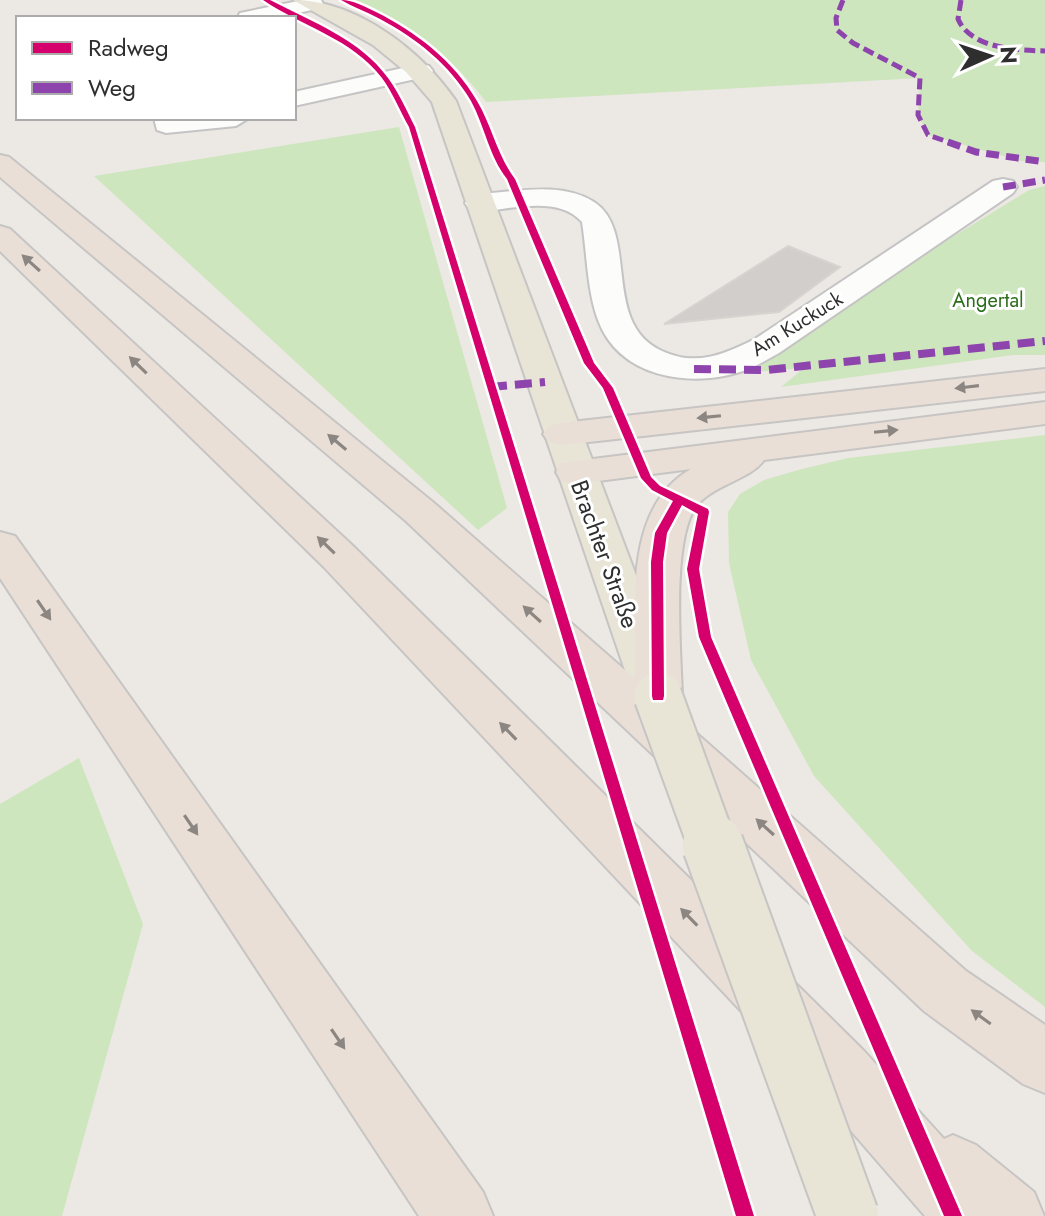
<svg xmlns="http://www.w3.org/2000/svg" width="1045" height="1216" font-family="Jost,sans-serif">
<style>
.green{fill:#cee6be}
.building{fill:#d1cecb;stroke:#d7d4d0;stroke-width:2}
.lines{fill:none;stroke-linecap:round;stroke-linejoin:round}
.minor-casing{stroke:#c5c4c5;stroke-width:4}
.major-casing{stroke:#c6c5c4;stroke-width:4}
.highway-casing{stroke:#c6c5c4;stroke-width:4}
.minor{fill:#fcfcfb;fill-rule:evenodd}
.major{fill:#e8e4d6;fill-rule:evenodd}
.highway{fill:#eadfd6;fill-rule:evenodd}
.major-bridge-far1-casing{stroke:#c6c5c4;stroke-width:51;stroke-linecap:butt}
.major-bridge-casing{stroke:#c6c5c4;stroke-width:64;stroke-linecap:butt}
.major-bridge-far1{stroke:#e8e4d6;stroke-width:47}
.major-bridge{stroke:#e8e4d6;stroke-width:60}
.quiet-far2{stroke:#8e44ad;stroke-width:5;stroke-dasharray:11 5;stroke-linecap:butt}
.quiet-far1{stroke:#8e44ad;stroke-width:7;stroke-dasharray:13 7;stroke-linecap:butt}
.quiet{stroke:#8e44ad;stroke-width:8;stroke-dasharray:17 8;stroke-linecap:butt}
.cycleway-casing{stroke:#fff;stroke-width:5}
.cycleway{fill:#d6006c;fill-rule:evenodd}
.oneway{fill:#8c8682}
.labels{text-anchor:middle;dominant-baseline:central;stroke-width:6;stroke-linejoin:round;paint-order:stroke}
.far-park-label{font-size:20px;fill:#2c6e1b;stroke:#fff}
.far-street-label{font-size:20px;fill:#2e2e2e;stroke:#fff}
.street-label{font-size:24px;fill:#2e2e2e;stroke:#fff}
</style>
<rect width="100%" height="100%" fill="#ece8e4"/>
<g class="green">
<path d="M355,0H1045V162L1021,161L928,135L918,115L920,78L486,102C451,55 408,24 355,0Z"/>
<path d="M399,127L507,508L478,530L94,176Z"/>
<path d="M1045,186V355H1013L781,387L804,368L729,374L1029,190Z"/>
<path d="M1045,435V1007L972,951L814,776L751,660L729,563L728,512L740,494L764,480L802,469L848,458Z"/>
<path d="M79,758L143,924L62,1216H0V804Z"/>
</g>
<path class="building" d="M788,246L840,267L779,312L664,324Z"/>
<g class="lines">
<g class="minor-casing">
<g id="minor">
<path d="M303,0H321L323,4L320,8L277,18H237L240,13Z"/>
<path d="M421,64L429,66L433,71L429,76L294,106V92Z"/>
<path d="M154,118H249L236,126L166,133L157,130Z"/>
<path d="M1003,179L1013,181L1017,187L1013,193L779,353C766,360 754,368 740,372C688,388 619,377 598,320C587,290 587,254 582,222C559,195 510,209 479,212L469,209L465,203L469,197L479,194C515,192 561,181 594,202C640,232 600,323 662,351C696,367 725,354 755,339L993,181Z"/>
</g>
</g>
<g class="major-casing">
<path id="major" d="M293,0C356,0 421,50 456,101L681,694L674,707L657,712L640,707L633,694L432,102L406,72L373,45Z"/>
</g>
<g class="highway-casing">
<g id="highway">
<path d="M0,155L9,157L434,503L635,679C637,612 621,509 691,469L575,484L561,481L556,472L561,463L1045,402V424L764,460C752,478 717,484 699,503C670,533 681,653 682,696L670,710L966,971L1045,1025V1093L1023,1084L924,1011L406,521L0,177Z"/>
<path d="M0,226L10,229L353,546L864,1051L944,1139L953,1135L976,1145L1034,1192L1044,1216H925L820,1095L323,566L0,251Z"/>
<path d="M1045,369V391L562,445L549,442L543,434L549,426L562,423Z"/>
<path d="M0,532L15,536L483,1192L493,1216H419L0,578Z"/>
</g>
</g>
<use href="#minor" class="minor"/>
<use href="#major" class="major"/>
<use href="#highway" class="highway"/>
<g class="major-bridge-far1-casing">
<path id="major-bridge-far1" d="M658,696L713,847"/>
</g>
<g class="major-bridge-casing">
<path id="major-bridge" d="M713,845L848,1216"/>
</g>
<use href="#major-bridge-far1" class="major-bridge-far1"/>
<use href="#major-bridge" class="major-bridge"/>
<g class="quiet-far2">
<path d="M843,0L836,18L837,30L853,43L920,78L918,115L928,135L954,144"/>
<path d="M961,0L958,19C971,49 1017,50 1045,51"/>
</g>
<g class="quiet-far1">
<path d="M948,142L976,152L1045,162"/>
<path d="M1003,187L1045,180"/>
</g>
<g class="quiet">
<path d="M694,369L766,370L1045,341"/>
<path d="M490,387L545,382"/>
</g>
<g class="cycleway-casing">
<g id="cycleway">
<path d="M263,0H270C312,22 360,39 388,78C399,93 407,111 415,127L754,1216H736L409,127C400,111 393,93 382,78C351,38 303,27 263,0Z"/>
<path d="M341,0C354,0 365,7 376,12C416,32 454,61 477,101C492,126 497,155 515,179L594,363L613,388L651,477L660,486L708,509L709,512L699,569L711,637L962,1216H944L699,637L687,569L698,514L682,505L667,533L663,562L664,696L663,700H653L652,696L651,562L655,533L673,501L652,490L641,478L603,388L584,363L507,179C489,156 485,127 471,101C450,65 416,38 380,19C367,12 353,7 341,0Z"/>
</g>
</g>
<use href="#cycleway" class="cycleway"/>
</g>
<defs><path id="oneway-solid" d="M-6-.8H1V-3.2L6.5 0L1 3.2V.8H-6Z" transform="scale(2)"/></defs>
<g class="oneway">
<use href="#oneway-solid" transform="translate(31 263) rotate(-138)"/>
<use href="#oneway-solid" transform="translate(138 365) rotate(-136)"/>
<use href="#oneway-solid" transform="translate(967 387) rotate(173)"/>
<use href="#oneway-solid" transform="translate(709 417) rotate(174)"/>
<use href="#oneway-solid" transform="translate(886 431) rotate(-6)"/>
<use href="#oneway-solid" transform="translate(337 442) rotate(-140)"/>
<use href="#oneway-solid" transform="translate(326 545) rotate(-136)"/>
<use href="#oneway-solid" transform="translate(44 610) rotate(56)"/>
<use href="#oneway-solid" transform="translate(532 614) rotate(-138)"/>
<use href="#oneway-solid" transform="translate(508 731) rotate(-134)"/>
<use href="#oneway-solid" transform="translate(191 825) rotate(56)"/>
<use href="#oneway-solid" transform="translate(765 827) rotate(-138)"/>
<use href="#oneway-solid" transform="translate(689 917) rotate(-134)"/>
<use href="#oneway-solid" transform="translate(981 1017) rotate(-144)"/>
<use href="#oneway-solid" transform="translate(338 1039) rotate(56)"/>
</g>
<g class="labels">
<g class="far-park-label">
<text x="988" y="300">Angertal</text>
</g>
<g class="far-street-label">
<text transform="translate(797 324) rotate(-32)">Am Kuckuck</text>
</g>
<g class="street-label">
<text transform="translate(605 554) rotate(70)">Brachter Straße</text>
</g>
</g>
<rect x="16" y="16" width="280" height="104" fill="#ffffff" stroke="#ababab" stroke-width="2"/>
<rect x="32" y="42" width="40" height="12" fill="#d6006c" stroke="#ababab" stroke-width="2"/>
<text x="88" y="56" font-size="24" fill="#2e2e2e">Radweg</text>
<rect x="32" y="82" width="40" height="12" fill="#8e44ad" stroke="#ababab" stroke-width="2"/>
<text x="88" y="96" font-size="24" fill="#2e2e2e">Weg</text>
<g transform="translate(989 56) rotate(87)" stroke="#ffffff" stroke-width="6" paint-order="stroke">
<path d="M0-6L14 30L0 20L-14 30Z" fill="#2e2e2e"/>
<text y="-12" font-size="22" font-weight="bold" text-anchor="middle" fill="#2e2e2e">N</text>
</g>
</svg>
